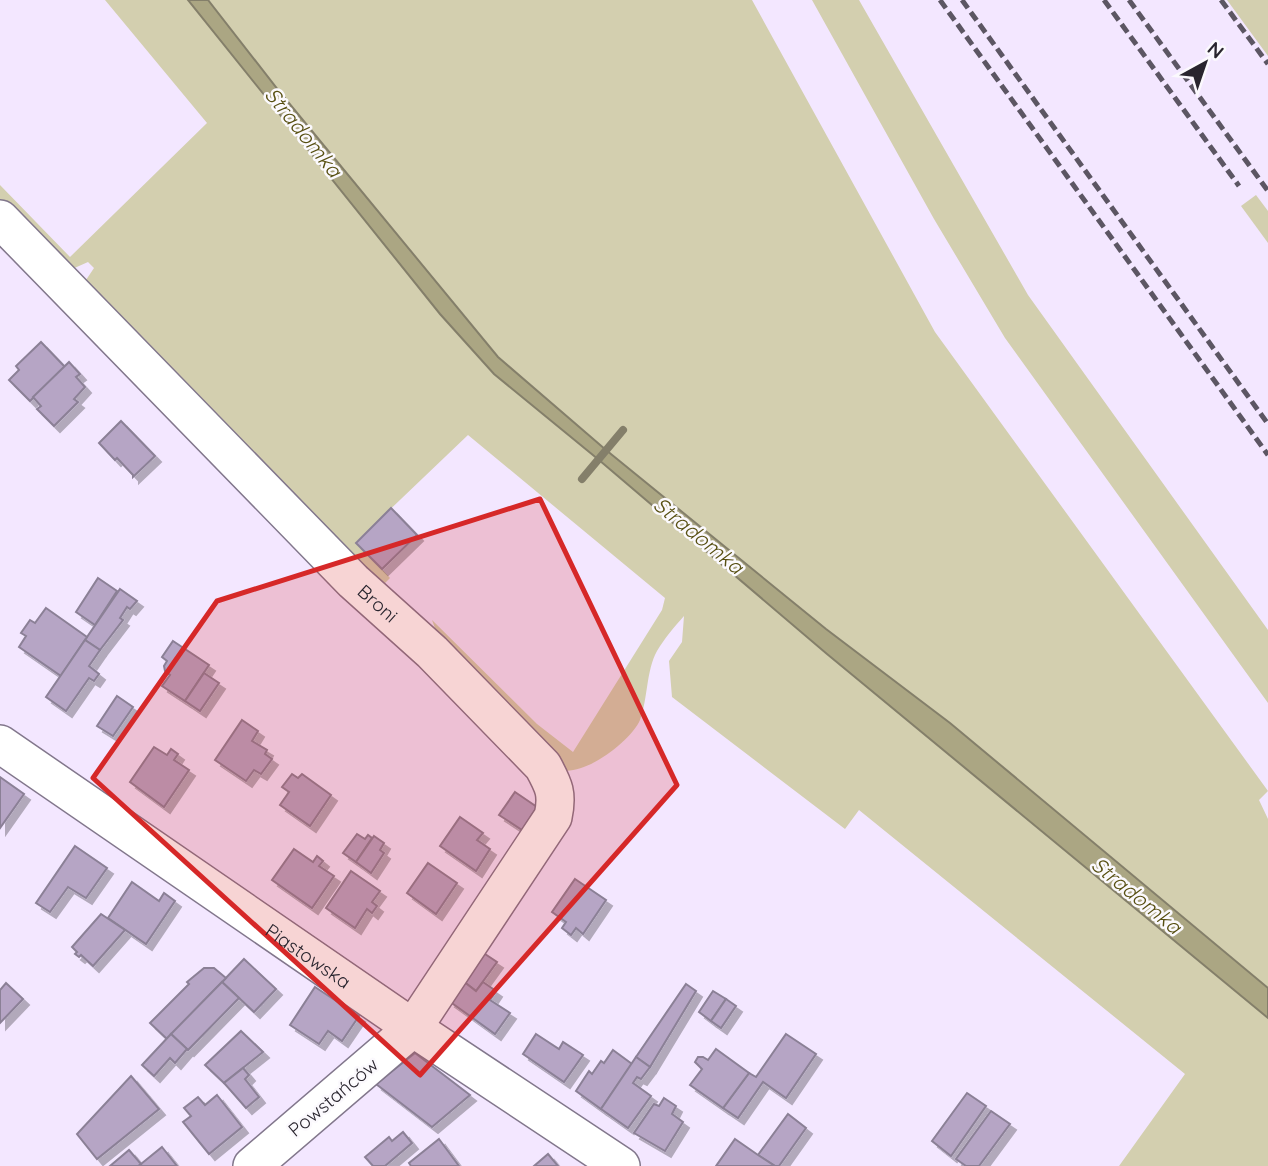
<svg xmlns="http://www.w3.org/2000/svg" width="1268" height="1166" font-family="Quicksand,sans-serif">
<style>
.green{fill:#d3cfaf}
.water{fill:#aba683;stroke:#847f6a;stroke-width:2}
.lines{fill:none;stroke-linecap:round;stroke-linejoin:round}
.stream{stroke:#847f6a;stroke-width:8}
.building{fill:#b6a5c5;stroke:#8b8096;stroke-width:2;filter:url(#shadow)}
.minor-casing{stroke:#82778c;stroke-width:40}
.minor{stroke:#fff;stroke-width:37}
.rail{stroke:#5c5663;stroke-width:5;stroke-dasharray:10 5;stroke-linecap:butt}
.marked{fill:#d62828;fill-opacity:0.2;stroke:#d62828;stroke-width:5;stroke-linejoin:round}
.labels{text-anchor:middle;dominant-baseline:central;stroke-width:5;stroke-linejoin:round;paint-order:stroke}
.street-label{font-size:19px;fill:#29252e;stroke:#fbf9fd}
.water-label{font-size:21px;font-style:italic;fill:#574f11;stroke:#fbf9fd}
</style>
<defs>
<filter id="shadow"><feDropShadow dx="6" dy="6" stdDeviation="0" flood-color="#0004"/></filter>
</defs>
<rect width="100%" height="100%" fill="#f3e7ff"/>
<g class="green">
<path d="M105,0H188L440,314L494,374L599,460L827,654L1268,1018V1166H1119L1185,1074L859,810L845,829L672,697L669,661L682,642L684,616C675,626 664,639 657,651C646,671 648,699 640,720C631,741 585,776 561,770L444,653L432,620L537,724L573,752L662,610L665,598L468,435L356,542L390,578L381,587L88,287L86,280L94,268L88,262L70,270L0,209V185L70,257L207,123Z"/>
<path d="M208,0H752L935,332L1268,791L1259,800L1268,819V988L950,723L826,629L606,450L498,357L279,91Z"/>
<path d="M812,0H859L1028,295L1268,630V703L1005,338L934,219Z"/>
<path d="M1227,0H1268V56Z"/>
<path d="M1256,195L1268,211V243L1241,206Z"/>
</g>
<path class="water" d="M188,0H208L279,91L498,357L606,450L826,629L950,723L1268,988V1018L827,654L599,460L494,374L440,314Z"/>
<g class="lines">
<path class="stream" d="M582,479L623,430"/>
</g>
<g class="building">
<path d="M41,342L65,367L30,401L9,380L19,370L16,366Z"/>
<path d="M69,362L80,374L76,377L85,387L74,399L78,402L54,426L37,409L41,406L33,397Z"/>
<path d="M121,421L155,456L133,477V475L117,458L115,460L99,443Z"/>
<path d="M391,508L417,535L382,569L356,543Z"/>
<path d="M98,578L117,591L95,625L76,612Z"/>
<path d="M120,589L137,601L130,609L127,607L120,618L123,620L100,650L85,640Z"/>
<path d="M46,608L87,637L61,676L19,647L26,636L21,633L30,620L35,623Z"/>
<path d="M85,640L100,650L89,666L99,674L94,681L89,678L66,711L46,697Z"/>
<path d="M173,641L209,665L185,701L162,686L170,675L165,671L164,666L167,661L162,657Z"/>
<path d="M204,673L219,683L200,711L185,701Z"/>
<path d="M117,696L133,707L113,736L97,726Z"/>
<path d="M242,720L258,731L252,741L267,750L265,754L272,759L261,774L254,770L246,781L215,760Z"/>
<path d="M154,747L167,755L171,749L178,754L174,760L189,770L164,807L130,782Z"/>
<path d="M292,774L298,778L302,774L331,795L310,826L280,805L289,792L282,787Z"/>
<path d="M0,777L24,794L0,828Z"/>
<path d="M515,792L537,807L522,830L499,815Z"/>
<path d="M460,817L483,833L477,840L490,849L476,871L440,846Z"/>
<path d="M357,834L365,839L368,835L372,838L356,862L343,853Z"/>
<path d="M374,836L384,843L380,850L384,853L371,873L356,862Z"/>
<path d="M75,846L107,868L86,898L68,887L50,912L36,903Z"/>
<path d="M294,849L313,862L317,856L323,861L319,866L334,876L312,908L272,880Z"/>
<path d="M428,863L457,883L436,914L407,893Z"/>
<path d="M351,871L380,891L372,902L377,906L372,913L367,909L355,928L326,908Z"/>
<path d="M575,879L606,900L583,934L576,928L571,935L562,928L566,922L552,912Z"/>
<path d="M132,882L159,901L164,893L175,901L146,944L108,918Z"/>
<path d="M101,914L125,930L93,966L81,955L79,957L75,954L77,952L72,947Z"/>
<path d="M482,952L497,962L476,991L463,981Z"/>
<path d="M244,959L276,989L254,1012L222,982Z"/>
<path d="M204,968H214L226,978L167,1039L150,1023L189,984L187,982Z"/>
<path d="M463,981L476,991L483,982L496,991L490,1000L510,1013L495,1034L449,1001Z"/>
<path d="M222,982L239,998L188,1050L171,1034Z"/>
<path d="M6,983L23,999L0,1023V990Z"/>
<path d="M686,984L696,991L650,1067L636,1057Z"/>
<path d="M315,987L359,1016L342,1041L328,1031L319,1044L290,1025Z"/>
<path d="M713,991L726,999L711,1021L699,1012Z"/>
<path d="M726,999L736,1006L721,1028L711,1021Z"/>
<path d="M241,1031L263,1052L224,1083L205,1065Z"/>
<path d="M171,1034L187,1049L175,1063L170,1058L154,1076L142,1065Z"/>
<path d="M536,1034L559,1049L563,1042L583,1055L564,1082L523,1054Z"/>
<path d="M786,1034L816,1054L786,1098L763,1082L738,1118L723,1108L749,1073L756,1077Z"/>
<path d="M716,1049L749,1073L723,1108L690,1085L702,1069L695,1062L698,1057H703L708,1060Z"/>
<path d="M613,1050L632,1064L601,1109L576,1091L589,1071L592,1074L601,1061L604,1063Z"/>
<path d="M415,1053L470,1095L432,1127L376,1084Z"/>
<path d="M636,1057L650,1067L641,1079L637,1077L633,1083L651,1096L628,1128L601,1109Z"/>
<path d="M243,1068L249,1075L245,1079L259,1097L246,1108L224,1083Z"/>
<path d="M131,1076L159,1109L97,1159L77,1134Z"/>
<path d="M967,1093L986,1106L951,1156L932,1141Z"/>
<path d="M217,1095L242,1127L209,1154L183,1122L191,1116L184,1108L198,1097L205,1105Z"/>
<path d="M664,1098L676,1106L672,1114L683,1122L665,1151L634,1133L654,1104L659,1106Z"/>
<path d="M991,1111L1010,1124L979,1166H966L956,1159Z"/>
<path d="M788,1114L806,1128L779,1166H775L758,1155Z"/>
<path d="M403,1132L412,1143L385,1166H373L365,1157L389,1137L392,1141Z"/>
<path d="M439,1139L459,1166H411L409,1163Z"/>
<path d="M735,1139L758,1155L775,1166H716Z"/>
<path d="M162,1147L177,1166H138L141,1164Z"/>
<path d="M129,1150L141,1164L138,1166H110Z"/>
<path d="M548,1154L558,1166H534Z"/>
</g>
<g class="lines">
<g class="minor-casing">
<g id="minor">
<path id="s1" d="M0,219L353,581L432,652L543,766C554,786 558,794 553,817L413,1028L252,1166"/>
<path id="s2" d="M0,744L413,1028L621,1166"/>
</g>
</g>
<use href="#minor" class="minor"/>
<g class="rail">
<path d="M940,0L1268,455"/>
<path d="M962,0L1268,424"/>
<path d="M1104,0L1239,186"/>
<path d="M1129,0L1268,191"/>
<path d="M1221,0L1268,64"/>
</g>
</g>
<path class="marked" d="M540,499L677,785L420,1075L93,778L217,601Z"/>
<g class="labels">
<g class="street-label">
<text stroke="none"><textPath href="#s1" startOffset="539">Broni</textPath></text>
<text stroke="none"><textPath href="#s2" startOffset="374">Piastowska</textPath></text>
<text transform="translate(333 1097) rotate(-40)">Powstańców</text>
</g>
<g class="water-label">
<text transform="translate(304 132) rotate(51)">Stradomka</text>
<text transform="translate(699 535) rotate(39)">Stradomka</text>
<text transform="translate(1137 895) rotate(39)">Stradomka</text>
</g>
</g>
<g transform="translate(1205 63) rotate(40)" stroke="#fbf9fd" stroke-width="5" paint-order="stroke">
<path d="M0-5L12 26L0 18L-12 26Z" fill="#29252e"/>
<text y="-10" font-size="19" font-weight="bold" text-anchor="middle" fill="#29252e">N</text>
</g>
</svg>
